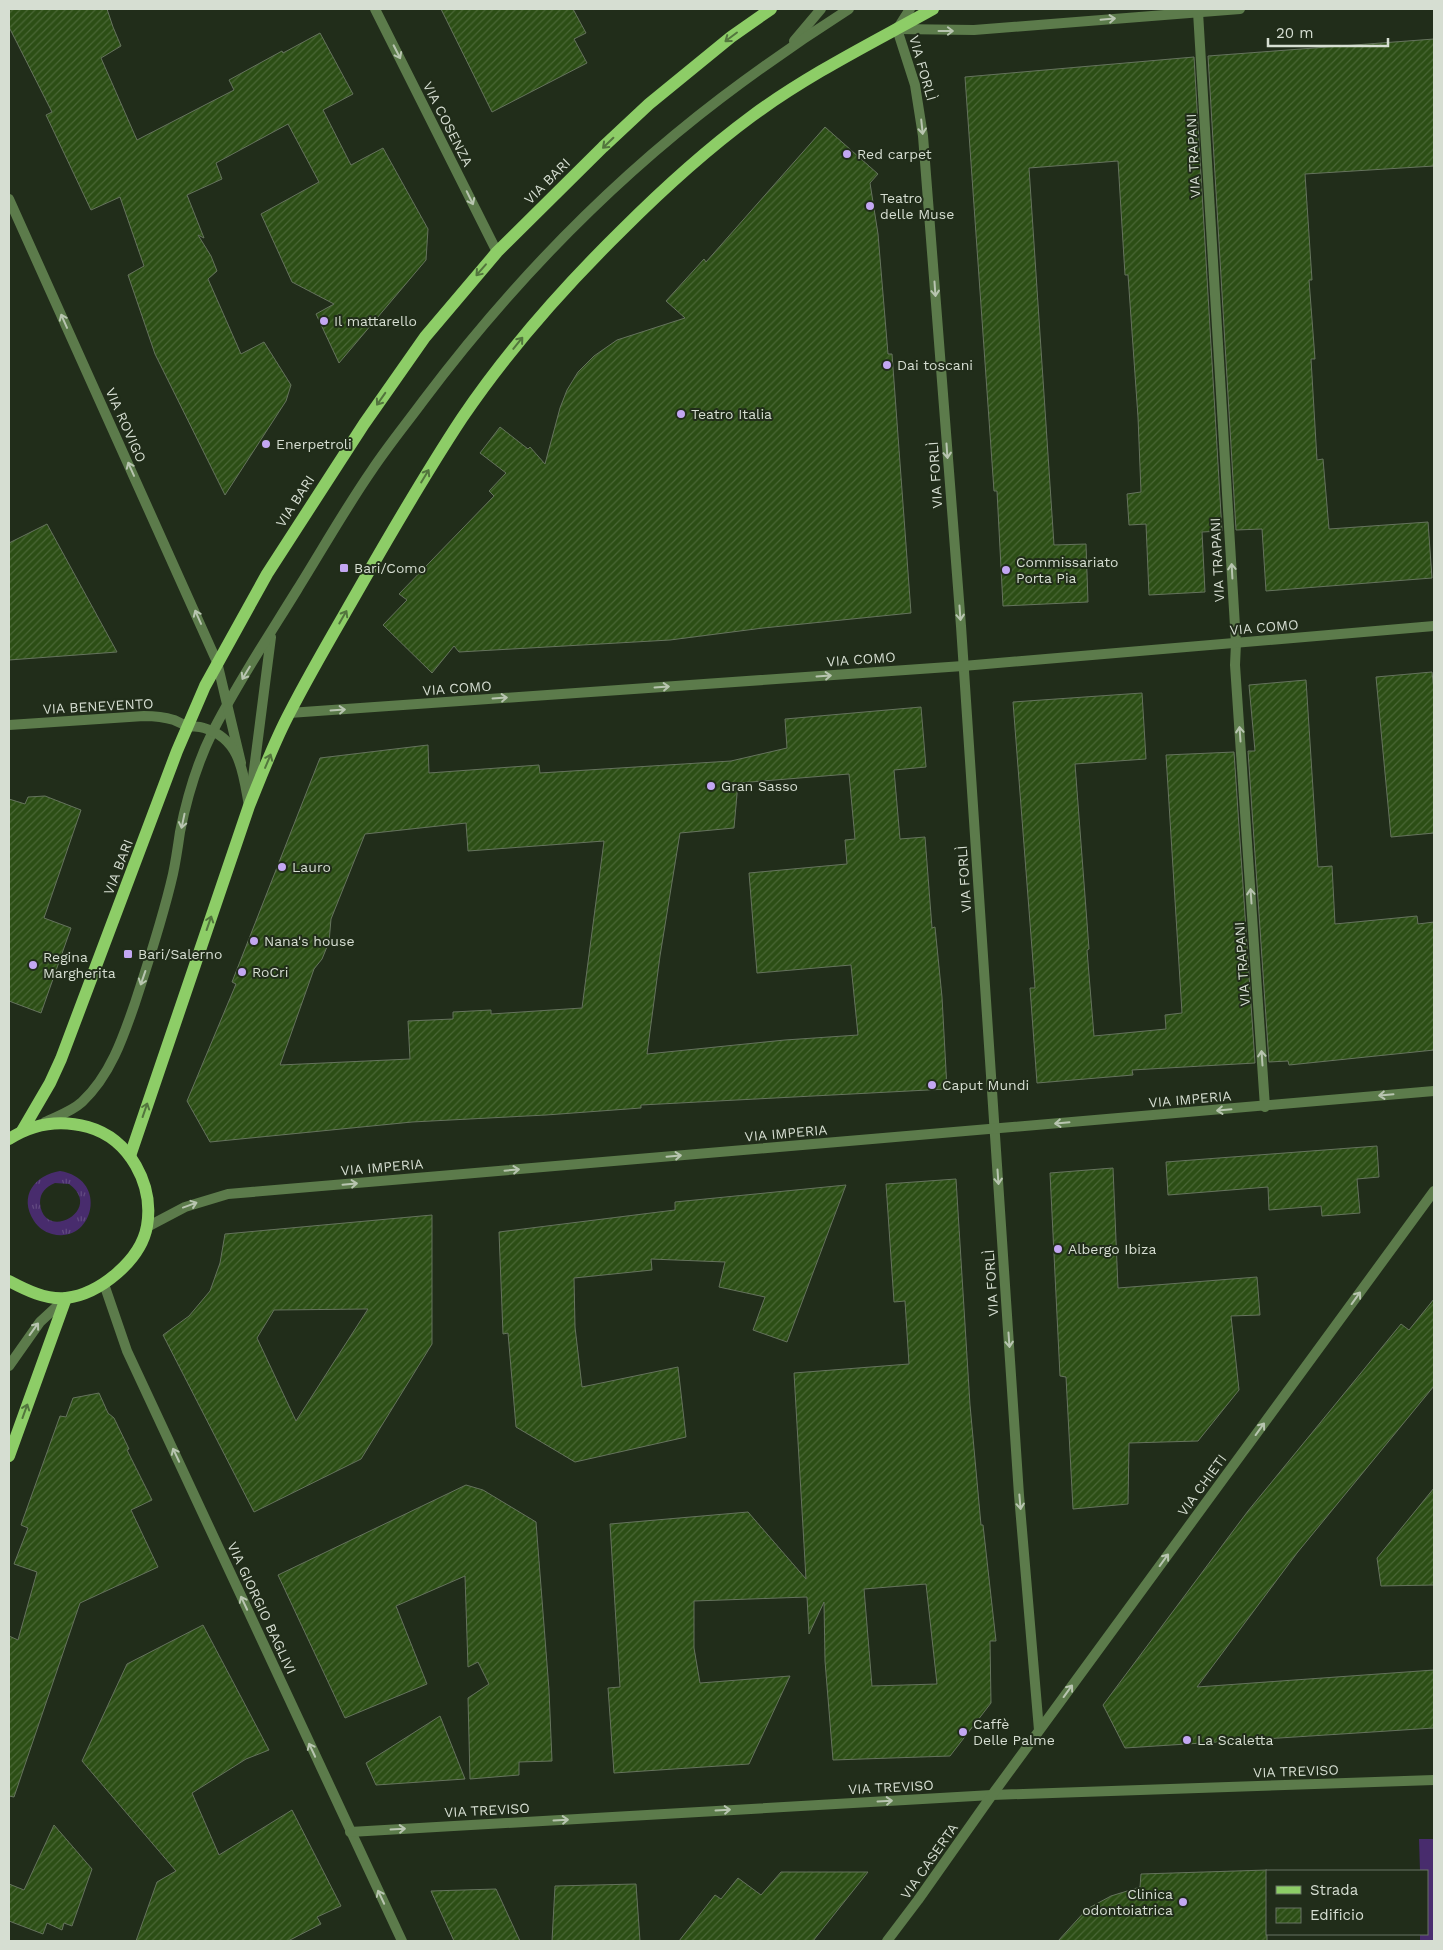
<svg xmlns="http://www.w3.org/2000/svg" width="1443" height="1950" font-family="'Work Sans',sans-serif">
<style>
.grass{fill:url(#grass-tufts);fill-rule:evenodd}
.garden{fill:#482c6d}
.building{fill:url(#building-hatch);stroke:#65735d;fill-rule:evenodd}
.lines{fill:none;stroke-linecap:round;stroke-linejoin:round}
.lane{stroke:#5c7b4b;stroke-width:10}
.street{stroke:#5c7b4b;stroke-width:10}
.primary{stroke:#8dcd67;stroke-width:12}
.oneway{stroke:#b8c5b0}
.oneway2{stroke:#52753d}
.poi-dot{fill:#c3a7f2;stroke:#212d1a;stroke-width:2}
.labels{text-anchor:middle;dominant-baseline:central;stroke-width:4;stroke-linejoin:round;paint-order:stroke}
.street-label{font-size:14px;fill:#d6ded2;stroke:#212d1a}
.poi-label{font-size:14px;fill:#d6ded2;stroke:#212d1a;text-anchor:start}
</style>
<defs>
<pattern id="grass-tufts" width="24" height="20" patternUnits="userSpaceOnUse" patternTransform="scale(1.25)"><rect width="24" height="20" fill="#482c6d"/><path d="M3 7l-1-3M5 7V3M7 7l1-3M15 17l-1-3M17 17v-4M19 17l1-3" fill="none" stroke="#624a81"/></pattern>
<pattern id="building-hatch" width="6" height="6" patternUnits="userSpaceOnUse" patternTransform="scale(1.25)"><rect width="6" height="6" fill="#2c4e15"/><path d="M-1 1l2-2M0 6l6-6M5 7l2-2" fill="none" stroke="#4a6736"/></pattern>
</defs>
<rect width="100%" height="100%" fill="#212d1a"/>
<path class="grass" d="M60,1171C110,1179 93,1245 52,1234C44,1232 38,1227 34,1221C18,1196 35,1175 60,1171ZM55,1183L69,1184C105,1210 43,1243 40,1203C40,1192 46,1187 55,1183Z"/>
<path class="garden" d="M1419,1839H1434V1941H1420V1934H1427V1871H1420Z"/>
<g class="building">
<path d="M9,9H107L113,27L121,46L101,58L137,140L234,90L229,80L282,51L283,53L320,33L353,94L323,110L351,165L383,148L428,229L426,260L339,363L316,314L334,304L292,282L261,214L319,182L288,124L216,163L222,179L187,195L204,238L198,235L211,256L217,271L208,279L241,354L264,342L291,385L286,401L225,495L155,354L128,275L144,266L120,197L91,210L46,115L52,112L9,27Z"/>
<path d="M441,9H573L586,33L574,39L587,63L492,112Z"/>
<path d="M1434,39V166L1305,174L1312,280H1309L1315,359H1311L1317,460L1323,459L1329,529L1428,522L1432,578L1266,591L1262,529L1236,530L1208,56Z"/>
<path d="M1194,57L1222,531L1202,532L1205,592L1149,595L1146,524L1129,525L1127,494L1141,492L1138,417L1128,275H1125L1118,161L1029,168L1054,545L1086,544L1088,602L1003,606L997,491H994L965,77Z"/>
<path d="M825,127L878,174L870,183L878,234L888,354H892L911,613L763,628L670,640L459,652L454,646L432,673L383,625L407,600L399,594L494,496L489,491L506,473L480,453L500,427L528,449L530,447L545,464L560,408L567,390L578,372L594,356L617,340L685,318L666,301L704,259L706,262Z"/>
<path d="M47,524L117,652L9,660V543Z"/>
<path d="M1432,672L1434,690V833L1391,837L1376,677Z"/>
<path d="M1306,680L1318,867L1332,866L1335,924L1417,916L1418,924L1434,922V1050L1289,1065L1288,1061L1269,1062L1248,751H1255L1249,685Z"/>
<path d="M1142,693L1146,759L1075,764L1089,949L1087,950L1094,1036L1166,1029L1165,1015L1182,1013L1166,755L1234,752L1255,1063L1132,1070L1133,1075L1037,1083L1030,988H1035L1013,702Z"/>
<path d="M921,707L926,767L894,770L900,839L925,837L932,928L935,927L942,997L947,1089L641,1105V1108L546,1115L412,1122L210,1142L187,1101L236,984L232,982L320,758L428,745L429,773L539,765L540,773L731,761L787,748L785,719ZM849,774L855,839L845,840L847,864L749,873L757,973L851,965L858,1035L785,1040L647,1054L660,956L680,833L734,828L738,783ZM466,823L468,851L604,841L582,1008L491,1014V1010L453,1012V1019L408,1021L410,1059L280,1065L314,969L322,959L329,942L331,919L365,834Z"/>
<path d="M45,796L81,810L44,918L71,928L41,1013L9,1001V799L25,804L28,797Z"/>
<path d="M1377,1146L1379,1177L1357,1179L1360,1213L1322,1216L1321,1206L1269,1210L1268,1187L1168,1195L1166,1162Z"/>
<path d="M1113,1168L1118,1288L1257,1277L1260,1315L1231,1316L1239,1390L1198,1441L1129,1443L1128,1504L1073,1509L1066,1377L1060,1376L1050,1173Z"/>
<path d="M956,1179L970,1405L981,1525H983L996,1641H990L991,1703L950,1756L833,1760L825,1661L824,1602L809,1634L807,1597L694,1601V1648L700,1683L790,1676L749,1764L614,1773L608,1688L620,1687L610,1524L748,1512L806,1579L794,1373L909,1364L905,1301L894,1302L886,1184ZM926,1584L937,1684L872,1686L864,1589Z"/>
<path d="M846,1185L787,1342L753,1330L765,1297L719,1287L725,1262L651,1259L652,1270L574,1278L575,1327L582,1387L678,1367L686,1437L575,1462L516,1427L508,1333L503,1334L499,1232L675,1210V1202Z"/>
<path d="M432,1215V1344L361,1459L254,1512L163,1335L189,1316L210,1291L220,1263L225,1234ZM368,1309L296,1421L257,1338L274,1310Z"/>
<path d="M1434,1299V1386L1297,1553L1197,1687L1434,1670V1728L1125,1748L1103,1705L1248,1511L1401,1324L1409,1330Z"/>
<path d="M99,1393L108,1413L114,1418L129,1449L127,1450L152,1500L131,1510L158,1567L80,1603L14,1797L9,1796V1636L18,1640L37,1572L14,1564L28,1528L21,1525L60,1416L66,1417L73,1398Z"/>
<path d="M466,1485L483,1490L536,1522L549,1690L552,1761L519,1762V1775L470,1779L468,1698L489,1684L478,1662L468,1667L465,1576L396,1606L427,1684L345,1718L278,1575Z"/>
<path d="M1434,1488V1585L1381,1586L1377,1558Z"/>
<path d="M203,1625L269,1750L246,1759L192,1793L219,1855L292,1810L341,1906L317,1917L321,1924L288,1941H136L157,1882L176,1871L82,1761L127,1664Z"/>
<path d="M440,1716L465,1779L376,1785L366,1763Z"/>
<path d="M54,1825L92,1869L72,1926L64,1923L62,1930L47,1923L43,1934L9,1921V1884L24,1890Z"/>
<path d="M1267,1870V1941H1058L1087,1909L1111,1896L1140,1887L1141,1874Z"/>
<path d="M781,1872H868L813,1941H679L715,1895L721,1899L738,1878L761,1895Z"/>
<path d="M636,1884L640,1941H552L555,1886Z"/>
<path d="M496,1889L520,1941H454L431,1891Z"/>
</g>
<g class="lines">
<g class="lane">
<path d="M794,41L821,9"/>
<path d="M251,793L271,637"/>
<path d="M45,1122C57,1116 71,1112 82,1102C110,1076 123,1038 135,1003C149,960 163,918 173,874C176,860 178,846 180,832C187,797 197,763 213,731C238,682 268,637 297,590C322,550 345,509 372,470C388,446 406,424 423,401C508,288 608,184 721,98C762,67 805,37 849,9"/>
<path d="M9,1366L40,1322L66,1298"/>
</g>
<g class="street">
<path d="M375,9L497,252"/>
<path d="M1198,12L1236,643L1235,665L1265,1107"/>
<path d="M898,28L910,9"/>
<path d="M897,29L915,85L923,136L961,626L1019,1495L1039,1730"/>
<path d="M897,29L974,30L1240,9"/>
<path d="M9,199L217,662L241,763"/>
<path d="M289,713L963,666L1434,626"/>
<path d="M9,725L144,716C155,716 164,717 174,720C179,722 184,725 188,726C194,727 198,726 204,728C241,739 243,773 249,806"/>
<path d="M147,1227L185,1207L228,1194L1434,1091"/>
<path d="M104,1284L127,1351L402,1941"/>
<path d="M350,1832L992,1795L1434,1780"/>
<path d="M887,1941L918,1900L992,1795L1434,1191"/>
</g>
<g class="primary">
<path d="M22,1131L50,1083L61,1059L177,751L205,686L267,574L364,424L425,337L497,252L603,147L649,104L731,37L771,9"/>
<path d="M9,1139C34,1123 59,1119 88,1127C130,1139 154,1185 147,1226C141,1260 100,1294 66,1298C46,1300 26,1290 9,1281"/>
<path d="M130,1156L249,806C262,774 274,742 290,712C313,667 339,624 364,580C395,526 427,471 462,418C508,350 563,288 622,230C663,189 706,150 752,116C809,74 872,43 933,9"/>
<path d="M9,1456L66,1298"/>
</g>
</g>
<defs><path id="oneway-shaft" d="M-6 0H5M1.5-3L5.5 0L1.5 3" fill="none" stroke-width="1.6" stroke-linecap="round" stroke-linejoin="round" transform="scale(1.25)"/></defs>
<g class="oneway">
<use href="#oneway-shaft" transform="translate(1108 19) rotate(-5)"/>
<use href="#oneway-shaft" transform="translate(946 31)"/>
<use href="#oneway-shaft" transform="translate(397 52) rotate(63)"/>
<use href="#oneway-shaft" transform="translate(922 127) rotate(84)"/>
<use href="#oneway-shaft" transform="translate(470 198) rotate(64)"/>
<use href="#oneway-shaft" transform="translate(935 289) rotate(86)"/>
<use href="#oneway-shaft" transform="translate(64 321) rotate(-114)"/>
<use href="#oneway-shaft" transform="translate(947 451) rotate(86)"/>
<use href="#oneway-shaft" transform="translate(131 469) rotate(-114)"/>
<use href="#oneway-shaft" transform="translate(1232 571) rotate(-93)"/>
<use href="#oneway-shaft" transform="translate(960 613) rotate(86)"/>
<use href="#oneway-shaft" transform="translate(198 617) rotate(-114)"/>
<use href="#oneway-shaft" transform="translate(246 673) rotate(121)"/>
<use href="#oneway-shaft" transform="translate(824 676) rotate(-4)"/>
<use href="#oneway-shaft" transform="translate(662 687) rotate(-4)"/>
<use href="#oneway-shaft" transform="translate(500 698) rotate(-4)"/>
<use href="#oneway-shaft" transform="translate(338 710) rotate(-4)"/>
<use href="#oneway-shaft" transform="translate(1240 734) rotate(-94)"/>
<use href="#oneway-shaft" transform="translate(183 821) rotate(102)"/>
<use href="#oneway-shaft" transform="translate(1251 896) rotate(-94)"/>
<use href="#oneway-shaft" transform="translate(143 978) rotate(109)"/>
<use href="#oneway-shaft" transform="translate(1262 1058) rotate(-94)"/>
<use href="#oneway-shaft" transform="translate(1386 1095) rotate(175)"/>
<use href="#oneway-shaft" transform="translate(1224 1110) rotate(175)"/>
<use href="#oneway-shaft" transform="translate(1062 1123) rotate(175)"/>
<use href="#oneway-shaft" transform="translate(674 1156) rotate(-5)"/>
<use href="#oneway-shaft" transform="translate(512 1170) rotate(-5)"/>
<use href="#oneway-shaft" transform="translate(998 1177) rotate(86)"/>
<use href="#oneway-shaft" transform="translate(350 1184) rotate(-5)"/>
<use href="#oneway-shaft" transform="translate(190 1205) rotate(-20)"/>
<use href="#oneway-shaft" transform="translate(1356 1298) rotate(-54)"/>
<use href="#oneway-shaft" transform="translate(34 1329) rotate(-54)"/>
<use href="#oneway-shaft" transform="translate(1009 1340) rotate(86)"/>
<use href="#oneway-shaft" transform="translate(1260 1429) rotate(-54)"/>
<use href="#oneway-shaft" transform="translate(176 1455) rotate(-115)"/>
<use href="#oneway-shaft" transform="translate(1020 1502) rotate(85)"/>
<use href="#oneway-shaft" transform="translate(1164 1560) rotate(-54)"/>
<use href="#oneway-shaft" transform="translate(244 1603) rotate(-115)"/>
<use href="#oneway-shaft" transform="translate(1068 1691) rotate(-54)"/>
<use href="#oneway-shaft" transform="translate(312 1750) rotate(-115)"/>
<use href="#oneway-shaft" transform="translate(885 1801) rotate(-3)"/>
<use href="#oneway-shaft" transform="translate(723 1810) rotate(-3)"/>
<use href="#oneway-shaft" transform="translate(561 1820) rotate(-3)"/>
<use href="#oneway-shaft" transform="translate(398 1829) rotate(-3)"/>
<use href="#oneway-shaft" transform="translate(381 1897) rotate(-115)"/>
</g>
<g class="oneway2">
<use href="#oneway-shaft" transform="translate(731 37) rotate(143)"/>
<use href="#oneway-shaft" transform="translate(608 143) rotate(136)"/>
<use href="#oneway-shaft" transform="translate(481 270) rotate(131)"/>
<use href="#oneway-shaft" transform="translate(518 343) rotate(-51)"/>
<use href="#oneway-shaft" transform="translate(381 399) rotate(125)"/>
<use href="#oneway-shaft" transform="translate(425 476) rotate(-59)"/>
<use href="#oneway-shaft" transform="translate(343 617) rotate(-60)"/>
<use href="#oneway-shaft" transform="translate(268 761) rotate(-67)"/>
<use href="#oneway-shaft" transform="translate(209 923) rotate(-71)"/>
<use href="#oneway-shaft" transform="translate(145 1110) rotate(-71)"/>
<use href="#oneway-shaft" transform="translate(25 1411) rotate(-70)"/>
</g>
<g class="poi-dot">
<circle cx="847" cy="154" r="5"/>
<circle cx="870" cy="206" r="5"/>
<circle cx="324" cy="321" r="5"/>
<circle cx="887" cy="365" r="5"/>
<circle cx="681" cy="414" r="5"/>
<circle cx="266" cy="444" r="5"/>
<rect x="339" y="563" width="10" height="10" rx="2.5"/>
<circle cx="1006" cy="570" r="5"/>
<circle cx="711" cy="786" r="5"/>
<circle cx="282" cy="867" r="5"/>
<circle cx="254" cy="941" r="5"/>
<rect x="123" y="949" width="10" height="10" rx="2.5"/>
<circle cx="33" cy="965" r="5"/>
<circle cx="242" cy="972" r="5"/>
<circle cx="932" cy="1085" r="5"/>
<circle cx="1058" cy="1249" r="5"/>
<circle cx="963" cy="1732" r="5"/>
<circle cx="1187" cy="1740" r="5"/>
<circle cx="1183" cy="1902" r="5"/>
</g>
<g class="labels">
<g class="street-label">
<text transform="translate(923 68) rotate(74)">VIA FORLÌ</text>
<text transform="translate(448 124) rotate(63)">VIA COSENZA</text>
<text transform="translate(1193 156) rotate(-93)">VIA TRAPANI</text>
<text transform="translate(547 181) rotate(-45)">VIA BARI</text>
<text transform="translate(126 425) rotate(66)">VIA ROVIGO</text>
<text transform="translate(935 475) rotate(-94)">VIA FORLÌ</text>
<text transform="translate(295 501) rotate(-57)">VIA BARI</text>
<text transform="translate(1217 560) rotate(-93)">VIA TRAPANI</text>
<text transform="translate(1264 627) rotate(-5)">VIA COMO</text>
<text transform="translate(861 659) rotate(-4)">VIA COMO</text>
<text transform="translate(457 688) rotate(-4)">VIA COMO</text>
<text transform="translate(98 706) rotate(-3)">VIA BENEVENTO</text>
<text transform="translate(118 867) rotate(-69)">VIA BARI</text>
<text transform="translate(964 879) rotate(-94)">VIA FORLÌ</text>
<text transform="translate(1242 964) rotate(-94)">VIA TRAPANI</text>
<text transform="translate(1190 1099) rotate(-5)">VIA IMPERIA</text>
<text transform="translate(786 1133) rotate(-5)">VIA IMPERIA</text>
<text transform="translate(382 1167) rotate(-5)">VIA IMPERIA</text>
<text transform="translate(991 1283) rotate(-94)">VIA FORLÌ</text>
<text transform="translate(1202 1485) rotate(-54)">VIA CHIETI</text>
<text transform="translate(262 1608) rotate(65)">VIA GIORGIO BAGLIVI</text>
<text transform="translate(1296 1771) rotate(-2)">VIA TREVISO</text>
<text transform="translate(891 1787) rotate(-3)">VIA TREVISO</text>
<text transform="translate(487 1810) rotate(-3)">VIA TREVISO</text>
<text transform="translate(929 1861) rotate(-55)">VIA CASERTA</text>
</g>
<g class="poi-label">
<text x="857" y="154">Red carpet</text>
<text x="880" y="198">Teatro<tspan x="880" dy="16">delle Muse</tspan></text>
<text x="334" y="321">Il mattarello</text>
<text x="897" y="365">Dai toscani</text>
<text x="691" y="414">Teatro Italia</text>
<text x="276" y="444">Enerpetroli</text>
<text x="1016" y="562">Commissariato<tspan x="1016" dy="16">Porta Pia</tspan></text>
<text x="354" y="568">Bari/Como</text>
<text x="721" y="786">Gran Sasso</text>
<text x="292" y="867">Lauro</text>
<text x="264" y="941">Nana's house</text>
<text x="138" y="954">Bari/Salerno</text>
<text x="43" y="957">Regina<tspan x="43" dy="16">Margherita</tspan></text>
<text x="252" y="972">RoCri</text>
<text x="942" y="1085">Caput Mundi</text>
<text x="1068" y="1249">Albergo Ibiza</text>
<text x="973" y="1724">Caffè<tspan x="973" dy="16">Delle Palme</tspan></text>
<text x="1197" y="1740">La Scaletta</text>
<text x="1173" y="1894" text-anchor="end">Clinica<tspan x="1173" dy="16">odontoiatrica</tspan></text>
</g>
</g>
<rect width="1443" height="1950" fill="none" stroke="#d6ded2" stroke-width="20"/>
<rect x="1266" y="1870" width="162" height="65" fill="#212d1a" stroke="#697464"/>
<rect x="1276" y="1886" width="25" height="8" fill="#8dcd67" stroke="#697464"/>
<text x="1310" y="1895" font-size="15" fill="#d6ded2">Strada</text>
<rect x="1276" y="1908" width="25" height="15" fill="url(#building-hatch)" stroke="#697464"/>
<text x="1310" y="1920" font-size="15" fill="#d6ded2">Edificio</text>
<path d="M1268 38v8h120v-8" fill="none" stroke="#d6ded2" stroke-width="2.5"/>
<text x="1276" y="38" font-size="15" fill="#d6ded2" stroke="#212d1a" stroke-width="4" paint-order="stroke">20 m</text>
</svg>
